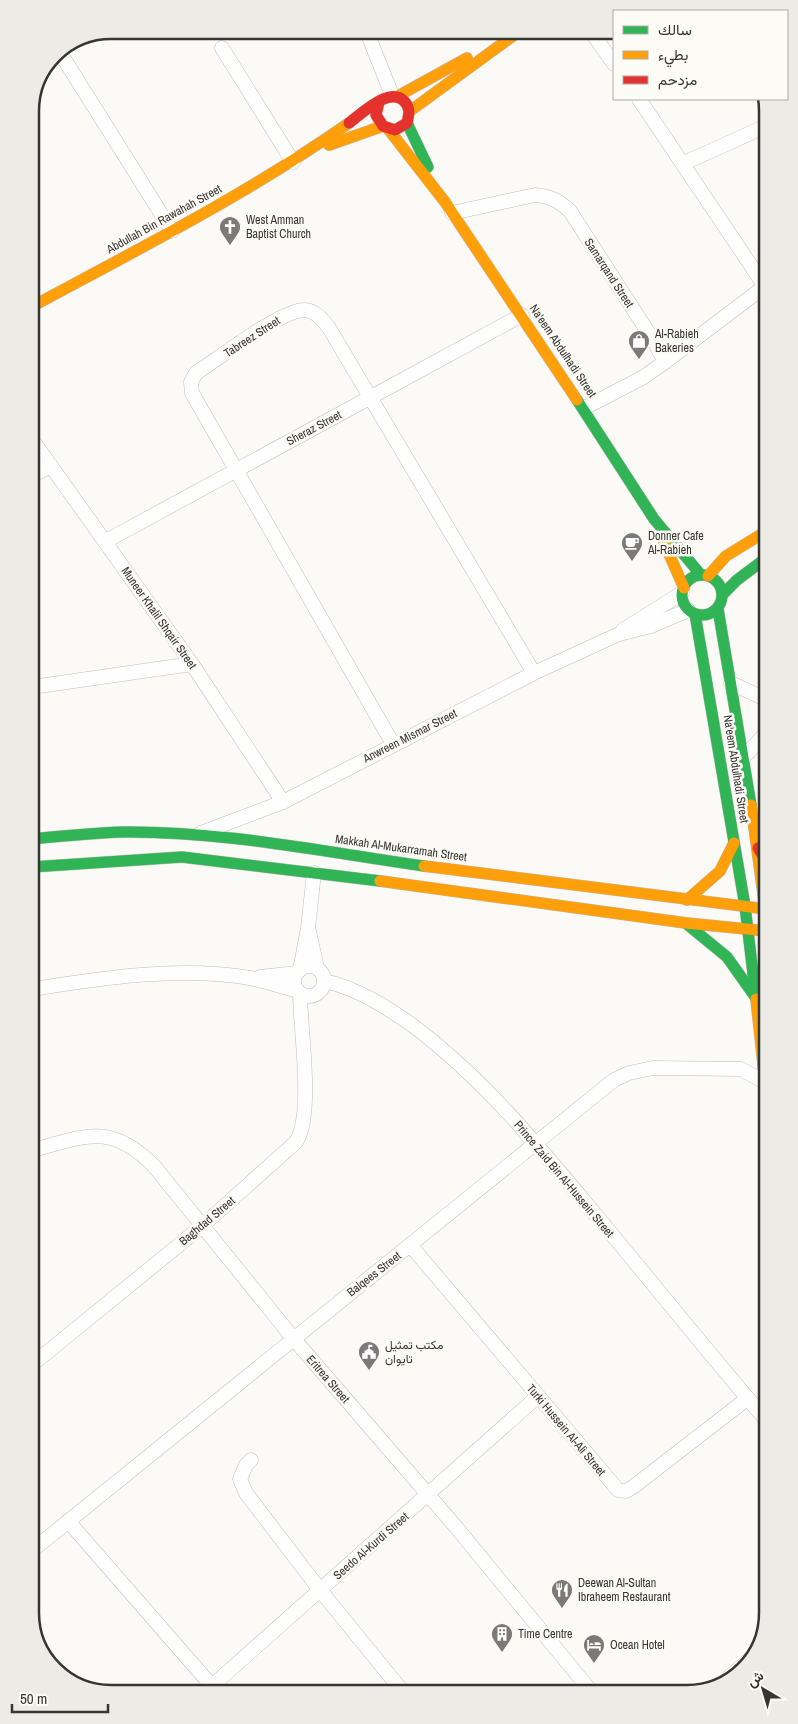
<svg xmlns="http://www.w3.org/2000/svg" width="798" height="1724" font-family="'Archivo Narrow',Vazirmatn,sans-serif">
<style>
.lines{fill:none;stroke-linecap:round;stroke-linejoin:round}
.street-casing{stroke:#bebebb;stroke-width:15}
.fast-casing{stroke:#bebebb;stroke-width:12}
.slow-casing{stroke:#bebebb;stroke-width:12}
.jam-casing{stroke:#bebebb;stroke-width:12}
.street{stroke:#fefefe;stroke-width:14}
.fast{stroke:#30b455;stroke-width:11}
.slow{stroke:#ff9f0a;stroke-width:11}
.jam{stroke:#e5322d;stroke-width:11}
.labels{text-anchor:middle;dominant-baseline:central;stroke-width:5;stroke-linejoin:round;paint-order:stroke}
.street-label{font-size:12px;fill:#363533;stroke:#fdfbf5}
.poi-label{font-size:12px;fill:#363533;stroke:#fdfbf5;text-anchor:start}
.rim{fill:none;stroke:#363533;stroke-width:2.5}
</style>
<rect width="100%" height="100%" fill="#fbfaf7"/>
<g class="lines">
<g class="street-casing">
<g id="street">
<path d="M366,30L392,95"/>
<path d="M590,30L614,64"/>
<path d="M222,48L293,162"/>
<path d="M59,51L172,231"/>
<path d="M639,99L764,285"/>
<path d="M684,163L764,127"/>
<path d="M452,213L535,195C550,196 559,201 570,211L655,343L665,362L642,378L584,408"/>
<path d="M665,362L764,287"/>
<path d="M31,438L192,664L283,802"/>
<path d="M31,476L51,466"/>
<path d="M106,541L522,315"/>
<path d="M623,630L682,593"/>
<path d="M731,683L765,699"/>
<path d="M32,687L192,664"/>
<path d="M393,744L192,393L191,382L196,373C218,359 282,309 305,310C316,311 323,320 329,328L534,673"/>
<path d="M742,759L765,734"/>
<path d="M201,833L283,802L534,673L619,634L651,626L688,610"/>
<path d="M309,931L317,968"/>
<circle cx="309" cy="981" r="15"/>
<path d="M300,970L308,928L314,873"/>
<path d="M260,977L297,973"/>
<path d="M325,981C358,989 385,1006 412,1025C487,1081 545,1154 605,1226C659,1291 712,1357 767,1421"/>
<path d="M33,989C102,978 179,966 250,978C266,981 282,987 298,991"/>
<path d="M33,1150C86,1136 110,1122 154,1166L293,1338L456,1527L590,1690"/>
<path d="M411,1246L618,1490L626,1491L633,1487L748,1398"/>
<path d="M34,1363L201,1227L296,1142C314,1115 300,1027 300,993"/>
<path d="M251,1460L246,1465L240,1479L246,1493L320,1590L403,1692"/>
<path d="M68,1521L217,1692"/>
<path d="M34,1549L614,1080L629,1073L653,1068L741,1069L765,1082"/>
<path d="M725,1681L753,1656"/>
<path d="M204,1693L537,1397"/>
</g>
</g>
<g class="fast-casing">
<g id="fast">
<path d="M407,123L428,167"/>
<path d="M577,400L654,519L701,575"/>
<circle cx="702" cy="595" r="20"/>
<path d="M723,594L737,580L765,559"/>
<path d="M718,609L751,805"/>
<path d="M695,614L745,906L756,999"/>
<path d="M32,839C62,836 92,833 123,832C224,831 324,852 424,866"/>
<path d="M32,867L182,857L380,881"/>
<path d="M688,925L727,957L756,998"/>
</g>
</g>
<g class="slow-casing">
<g id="slow">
<path d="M398,96L467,58"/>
<path d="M410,111L521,30"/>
<path d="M389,130L445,202L577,400"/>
<path d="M329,145L383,126"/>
<path d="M31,307C139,249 249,193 349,123"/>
<path d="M662,538L684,588"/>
<path d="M708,576L726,556L765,532"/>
<path d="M751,805L766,915"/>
<path d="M424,866L766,909"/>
<path d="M380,881L686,923L766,931"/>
<path d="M687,900L720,871L734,843"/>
<path d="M756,999L766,1091"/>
</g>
</g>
<g class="jam-casing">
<g id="jam">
<path d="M349,123C361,114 390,86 404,101C411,108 409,114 407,123L395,130L383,126L376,115L379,102"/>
<path d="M758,848L766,861"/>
</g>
</g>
<use href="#street" class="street"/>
<use href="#fast" class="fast"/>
<use href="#slow" class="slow"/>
<use href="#jam" class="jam"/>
</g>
<defs>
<g id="church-pin" transform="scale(1.125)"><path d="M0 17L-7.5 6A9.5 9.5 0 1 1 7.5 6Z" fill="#7b7a78" stroke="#fdfbf5"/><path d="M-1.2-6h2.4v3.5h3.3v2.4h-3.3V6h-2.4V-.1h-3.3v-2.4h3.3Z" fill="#fff"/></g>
<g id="shop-pin" transform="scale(1.125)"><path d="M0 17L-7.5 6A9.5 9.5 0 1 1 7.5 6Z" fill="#7b7a78" stroke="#fdfbf5"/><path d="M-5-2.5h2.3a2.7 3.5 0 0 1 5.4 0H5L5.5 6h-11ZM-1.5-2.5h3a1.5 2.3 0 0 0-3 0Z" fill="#fff"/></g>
<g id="cafe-pin" transform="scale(1.125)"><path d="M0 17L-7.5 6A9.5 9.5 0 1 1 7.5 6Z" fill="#7b7a78" stroke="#fdfbf5"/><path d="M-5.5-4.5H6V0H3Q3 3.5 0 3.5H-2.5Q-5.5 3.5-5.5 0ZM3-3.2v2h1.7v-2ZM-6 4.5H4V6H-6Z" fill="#fff"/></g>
<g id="civic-pin" transform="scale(1.125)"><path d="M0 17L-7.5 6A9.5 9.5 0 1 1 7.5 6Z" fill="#7b7a78" stroke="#fdfbf5"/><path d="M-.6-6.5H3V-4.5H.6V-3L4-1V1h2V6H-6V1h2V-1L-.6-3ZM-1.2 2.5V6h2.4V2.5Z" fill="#fff"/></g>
<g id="restaurant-pin" transform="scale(1.125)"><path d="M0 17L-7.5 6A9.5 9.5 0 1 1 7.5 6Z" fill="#7b7a78" stroke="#fdfbf5"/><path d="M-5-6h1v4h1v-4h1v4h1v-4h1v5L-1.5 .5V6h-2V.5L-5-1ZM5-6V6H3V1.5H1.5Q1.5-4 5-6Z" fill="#fff"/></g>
<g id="building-pin" transform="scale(1.125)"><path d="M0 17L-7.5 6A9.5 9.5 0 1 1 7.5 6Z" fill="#7b7a78" stroke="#fdfbf5"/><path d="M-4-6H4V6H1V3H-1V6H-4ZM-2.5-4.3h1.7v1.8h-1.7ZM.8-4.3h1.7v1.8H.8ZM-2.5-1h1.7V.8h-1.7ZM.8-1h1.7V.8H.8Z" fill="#fff"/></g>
<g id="hotel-pin" transform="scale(1.125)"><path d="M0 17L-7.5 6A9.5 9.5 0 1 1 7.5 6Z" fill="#7b7a78" stroke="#fdfbf5"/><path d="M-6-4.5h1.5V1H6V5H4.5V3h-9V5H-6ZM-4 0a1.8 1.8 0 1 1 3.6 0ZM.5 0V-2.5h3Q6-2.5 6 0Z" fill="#fff"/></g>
</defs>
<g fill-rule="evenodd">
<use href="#church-pin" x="230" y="227"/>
<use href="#shop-pin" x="639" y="341"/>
<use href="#cafe-pin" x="632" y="543"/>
<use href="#civic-pin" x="369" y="1352"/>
<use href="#restaurant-pin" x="562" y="1590"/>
<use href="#building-pin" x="502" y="1634"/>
<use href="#hotel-pin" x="594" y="1645"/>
</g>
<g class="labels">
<g class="street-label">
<text transform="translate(164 219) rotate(-29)">Abdullah Bin Rawahah Street</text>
<text transform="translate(609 273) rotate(57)">Samarqand Street</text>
<text transform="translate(252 337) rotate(-33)">Tabreez Street</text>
<text transform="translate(563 351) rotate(56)">Na'eem Abdulhadi Street</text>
<text transform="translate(314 428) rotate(-28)">Sheraz Street</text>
<text transform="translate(159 618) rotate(55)">Muneer Khalil Shqair Street</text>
<text transform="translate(410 736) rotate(-27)">Anwreen Mismar Street</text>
<text transform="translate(736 769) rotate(81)">Na'eem Abdulhadi Street</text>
<text transform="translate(401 848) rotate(8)">Makkah Al-Mukarramah Street</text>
<text transform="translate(564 1179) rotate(50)">Prince Zaid Bin Al-Hussein Street</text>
<text transform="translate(207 1221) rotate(-40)">Baghdad Street</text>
<text transform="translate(374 1274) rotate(-38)">Balqees Street</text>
<text transform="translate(328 1379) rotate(49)">Eritrea Street</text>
<text transform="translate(566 1430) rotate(50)">Turki Hussein Al-Ali Street</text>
<text transform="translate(371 1546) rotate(-41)">Seedo Al-Kurdi Street</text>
</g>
<g class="poi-label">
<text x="246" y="220">West Amman<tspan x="246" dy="14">Baptist Church</tspan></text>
<text x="655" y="334">Al-Rabieh<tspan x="655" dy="14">Bakeries</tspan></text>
<text x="648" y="536">Donner Cafe<tspan x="648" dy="14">Al-Rabieh</tspan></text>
<text x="385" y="1345">مكتب تمثيل<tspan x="385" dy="14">تايوان</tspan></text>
<text x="578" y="1583">Deewan Al-Sultan<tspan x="578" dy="14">Ibraheem Restaurant</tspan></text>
<text x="518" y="1634">Time Centre</text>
<text x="610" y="1645">Ocean Hotel</text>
</g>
</g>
<path d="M0 0H798V1724H0ZM111 39H687A72 72 0 0 1 759 111V1613A72 72 0 0 1 687 1685H111A72 72 0 0 1 39 1613V111A72 72 0 0 1 111 39Z" fill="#edebe5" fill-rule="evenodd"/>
<path class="rim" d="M111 39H687A72 72 0 0 1 759 111V1613A72 72 0 0 1 687 1685H111A72 72 0 0 1 39 1613V111A72 72 0 0 1 111 39Z"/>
<rect x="613" y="10" width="175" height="90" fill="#fdfbf5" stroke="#adaca7"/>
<rect x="623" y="26" width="25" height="8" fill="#30b455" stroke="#adaca7"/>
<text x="658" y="35" font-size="15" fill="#363533">سالك</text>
<rect x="623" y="51" width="25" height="8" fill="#ff9f0a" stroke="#adaca7"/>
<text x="658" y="60" font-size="15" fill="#363533">بطيء</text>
<rect x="623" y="76" width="25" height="8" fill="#e5322d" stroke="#adaca7"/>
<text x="658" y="85" font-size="15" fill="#363533">مزدحم</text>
<g transform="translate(763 1689) rotate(322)" stroke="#fdfbf5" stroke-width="4" paint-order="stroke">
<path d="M0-4L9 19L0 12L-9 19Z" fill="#363533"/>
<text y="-8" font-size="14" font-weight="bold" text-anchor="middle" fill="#363533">ش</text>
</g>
<path d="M12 1704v8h96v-8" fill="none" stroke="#363533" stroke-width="2.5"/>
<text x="20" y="1704" font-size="15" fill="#363533" stroke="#fdfbf5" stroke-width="4" paint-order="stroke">50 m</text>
</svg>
